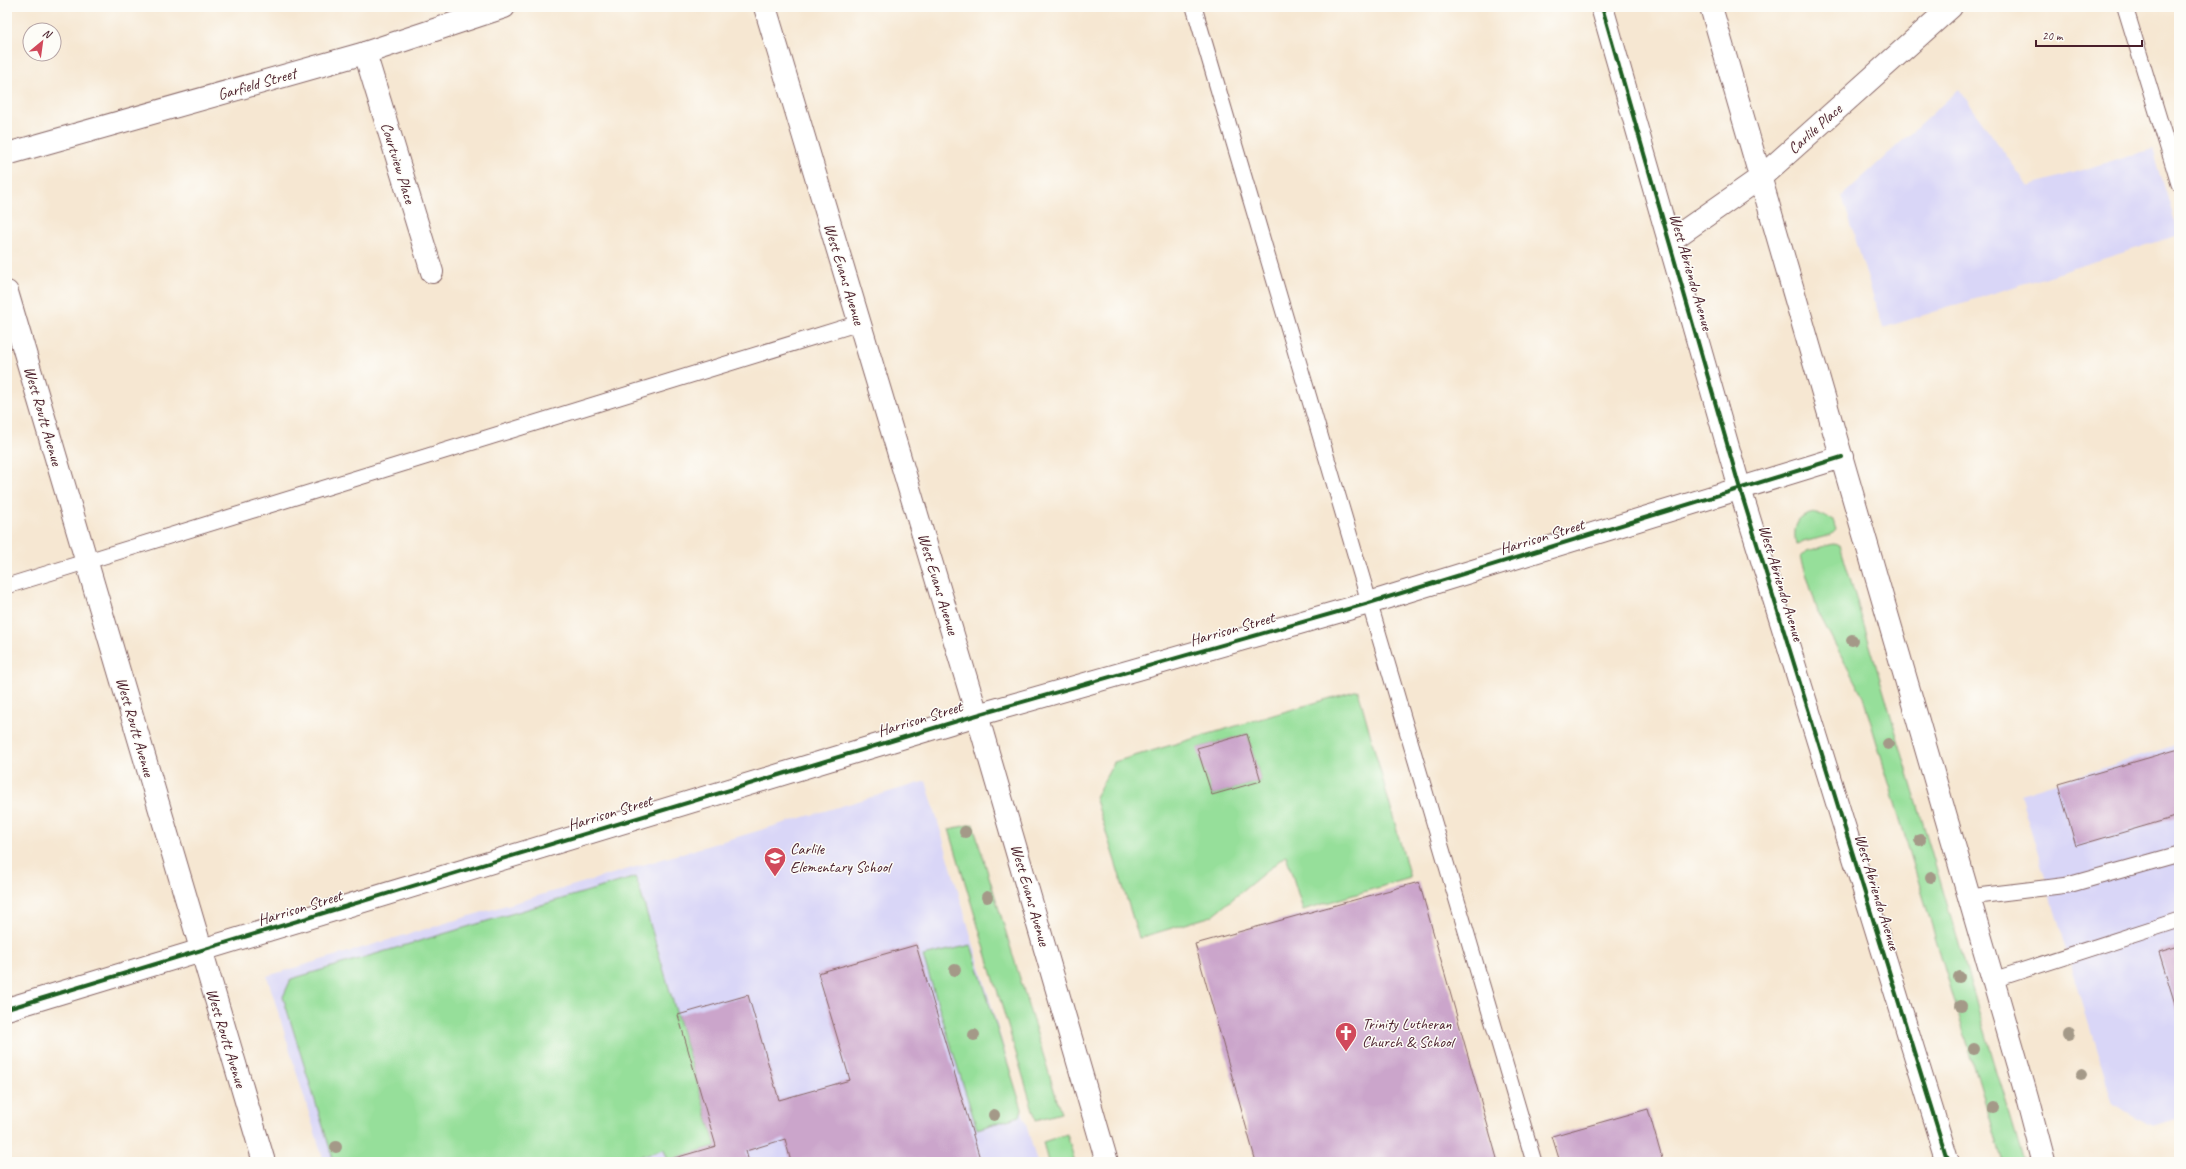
<svg xmlns="http://www.w3.org/2000/svg" width="2186" height="1169" font-family="Caveat,sans-serif">
<style>
.built{fill:#d9d6f7}
.green{fill:#96df9a;stroke:#707f62;fill-rule:evenodd}
.building{fill:#cba5cb}
.lines{fill:none;stroke-linecap:round;stroke-linejoin:round}
.service-casing{stroke:#866565;stroke-width:17}
.minor-casing{stroke:#866565;stroke-width:24}
.tertiary-casing{stroke:#866565;stroke-width:24}
.path{stroke:#866565;stroke-width:2.5;stroke-dasharray:1 3;stroke-linecap:butt}
.service{stroke:#fff;stroke-width:15}
.minor{stroke:#fff;stroke-width:22}
.tertiary{stroke:#fff;stroke-width:22}
.cycleway-casing{stroke:#fdfcf7;stroke-width:6}
.cycleway{stroke:#1b5e20;stroke-width:4}
.tree{fill:#a49988}
.labels{text-anchor:middle;dominant-baseline:central;stroke-width:3;stroke-linejoin:round;paint-order:stroke}
.street-label{font-size:16px;fill:#4a1f2b;stroke:#fdfcf7}
.poi-label{font-size:16px;fill:#4a1f2b;stroke:#fdfcf7;text-anchor:start}
</style>
<rect width="100%" height="100%" fill="#fdfcf7"/>
<filter id="ink" filterUnits="userSpaceOnUse"><feTurbulence type="fractalNoise" baseFrequency=".025" numOctaves="2"/><feDisplacementMap in="SourceGraphic" scale="8" xChannelSelector="R" yChannelSelector="G"/><feConvolveMatrix kernelMatrix="1 2 1 2 8 2 1 2 1" color-interpolation-filters="sRGB"/></filter>
<filter id="wash" filterUnits="userSpaceOnUse"><feTurbulence type="fractalNoise" baseFrequency=".012" numOctaves="4" result="noise"/><feDisplacementMap in="SourceGraphic" scale="16" xChannelSelector="R" yChannelSelector="G"/><feGaussianBlur stdDeviation="0.9" result="paint"/><feColorMatrix in="noise" values="0 0 0 0 0 0 0 0 0 0 0 0 0 0 0 0 0 1.4 0 .05"/><feComposite in="paint" operator="in"/></filter>
<g filter="url(#wash)">
<rect width="100%" height="100%" fill="#f6e7d2"/>
<g class="built">
<path d="M1959,89L2028,186L2153,149L2179,235L1883,328L1842,196Z"/>
<path d="M2179,744V1118L2152,1126L2113,1104L2020,794Z"/>
<path d="M926,781L1037,1162H324L267,976Z"/>
</g>
<g class="green">
<path d="M1817,513L1833,520L1836,530L1831,535L1796,544C1792,526 1798,514 1817,513Z"/>
<path d="M1833,544L1840,545L2024,1162H2003L1863,697L1818,612L1801,557L1807,551Z"/>
<path d="M1358,690L1410,878L1303,910L1286,855L1212,916L1139,938L1095,797L1114,762ZM1247,734L1261,781L1212,795L1198,748Z"/>
<path d="M973,824L1061,1113L1036,1120L949,829Z"/>
<path d="M636,877L716,1146L668,1160L664,1149L621,1162H334L283,997L291,979Z"/>
<path d="M971,945L1022,1109L1020,1116L977,1129L923,956Z"/>
<path d="M1067,1134L1075,1162H1048L1043,1142Z"/>
</g>
<g id="blocks">
<g class="building">
<path d="M1247,734L1261,781L1212,795L1197,748Z"/>
<path d="M2179,749V816L2076,846L2058,784Z"/>
<path d="M1419,882L1498,1162H1256L1195,944Z"/>
<path d="M916,945L981,1162H791L785,1139L746,1151L749,1162H668V1160L716,1146L678,1015L748,995L779,1100L850,1080L818,973Z"/>
<path d="M2179,946V1017L2159,952Z"/>
<path d="M1648,1109L1663,1162H1560L1552,1136Z"/>
</g>
</g>
</g>
<g filter="url(#ink)">
<use href="#blocks" fill-opacity="0" stroke="#866565" stroke-width="1"/>
<g class="lines">
<g class="service-casing">
<g id="service">
<path d="M1194,7L1534,1162"/>
<path d="M2125,7L2179,184"/>
<path d="M7,586L859,323"/>
<path d="M1969,897L2068,885L2179,854"/>
<path d="M1993,980L2179,920"/>
</g>
</g>
<g class="minor-casing">
<g id="minor">
<path d="M765,7L977,715L1107,1162"/>
<path d="M365,53L432,272"/>
<path d="M7,154L365,53L504,7"/>
<path d="M1670,241L1760,178L1951,7"/>
<path d="M7,292L264,1162"/>
<path d="M7,1009L977,715L1369,603L1842,457"/>
</g>
</g>
<g class="tertiary-casing">
<g id="tertiary">
<path d="M1602,7L1740,489L1948,1162"/>
<path d="M1711,7L2027,1097L2044,1162"/>
</g>
</g>
<path class="path" d="M2085,1158V1162"/>
<use href="#service" class="service"/>
<use href="#minor" class="minor"/>
<use href="#tertiary" class="tertiary"/>
<g class="cycleway-casing">
<g id="cycleway">
<path d="M1602,7L1740,489L1948,1162"/>
<path d="M7,1009L977,715L1369,603L1842,457"/>
</g>
</g>
<use href="#cycleway" class="cycleway"/>
</g>
<g class="tree">
<circle cx="1852" cy="640" r="6"/>
<circle cx="1888" cy="744" r="6"/>
<circle cx="965" cy="832" r="6"/>
<circle cx="1920" cy="840" r="6"/>
<circle cx="1931" cy="877" r="6"/>
<circle cx="987" cy="897" r="6"/>
<circle cx="955" cy="970" r="6"/>
<circle cx="1959" cy="977" r="6"/>
<circle cx="1961" cy="1006" r="6"/>
<circle cx="974" cy="1035" r="6"/>
<circle cx="2069" cy="1035" r="6"/>
<circle cx="1974" cy="1049" r="6"/>
<circle cx="2081" cy="1074" r="6"/>
<circle cx="1994" cy="1108" r="6"/>
<circle cx="994" cy="1115" r="6"/>
<circle cx="336" cy="1147" r="6"/>
</g>
</g>
<defs>
<g id="school-pin" transform="scale(1.15)"><path d="M0 17L-7.5 6A9.5 9.5 0 1 1 7.5 6Z" fill="#d1495b" stroke="#fdfcf7"/><path d="M0-5L7-2L0 1L-7-2ZM-4 1L0 2.5L4 1V4Q0 6-4 4Z" fill="#fff"/></g>
<g id="church-pin" transform="scale(1.15)"><path d="M0 17L-7.5 6A9.5 9.5 0 1 1 7.5 6Z" fill="#d1495b" stroke="#fdfcf7"/><path d="M-1.2-6h2.4v3.5h3.3v2.4h-3.3V6h-2.4V-.1h-3.3v-2.4h3.3Z" fill="#fff"/></g>
</defs>
<g fill-rule="evenodd">
<use href="#school-pin" x="775" y="858"/>
<use href="#church-pin" x="1346" y="1033"/>
</g>
<g class="labels">
<g class="street-label">
<text transform="translate(257 84) rotate(-16)">Garfield Street</text>
<text transform="translate(1815 129) rotate(-42)">Carlile Place</text>
<text transform="translate(398 163) rotate(73)">Courtview Place</text>
<text transform="translate(1691 272) rotate(74)">West Abriendo Avenue</text>
<text transform="translate(844 274) rotate(73)">West Evans Avenue</text>
<text transform="translate(43 416) rotate(74)">West Routt Avenue</text>
<text transform="translate(1542 537) rotate(-17)">Harrison Street</text>
<text transform="translate(1781 583) rotate(73)">West Abriendo Avenue</text>
<text transform="translate(938 584) rotate(73)">West Evans Avenue</text>
<text transform="translate(1232 629) rotate(-16)">Harrison Street</text>
<text transform="translate(920 719) rotate(-17)">Harrison Street</text>
<text transform="translate(135 727) rotate(74)">West Routt Avenue</text>
<text transform="translate(610 813) rotate(-17)">Harrison Street</text>
<text transform="translate(1877 892) rotate(73)">West Abriendo Avenue</text>
<text transform="translate(1030 895) rotate(74)">West Evans Avenue</text>
<text transform="translate(300 908) rotate(-17)">Harrison Street</text>
<text transform="translate(226 1038) rotate(73)">West Routt Avenue</text>
</g>
<g class="poi-label">
<text x="790" y="849">Carlile<tspan x="790" dy="18">Elementary School</tspan></text>
<text x="1362" y="1024">Trinity Lutheran<tspan x="1362" dy="18">Church &amp; School</tspan></text>
</g>
</g>
<rect width="2186" height="1169" fill="none" stroke="#fdfcf7" stroke-width="24"/>
<g transform="translate(42 42) rotate(29)"><circle r="19" fill="#fdfcf7" stroke="#b5a4a5"/>
<path d="M0-3L7 15L0 10L-7 15Z" fill="#d1495b"/>
<text y="-6" font-size="11" font-weight="bold" text-anchor="middle" fill="#4a1f2b">N</text>
</g>
<path d="M2036 40v6h106v-6" fill="none" stroke="#4a1f2b" stroke-width="2"/>
<text x="2042" y="40" font-size="12" fill="#4a1f2b" stroke="#fdfcf7" stroke-width="3" paint-order="stroke">20 m</text>
</svg>
